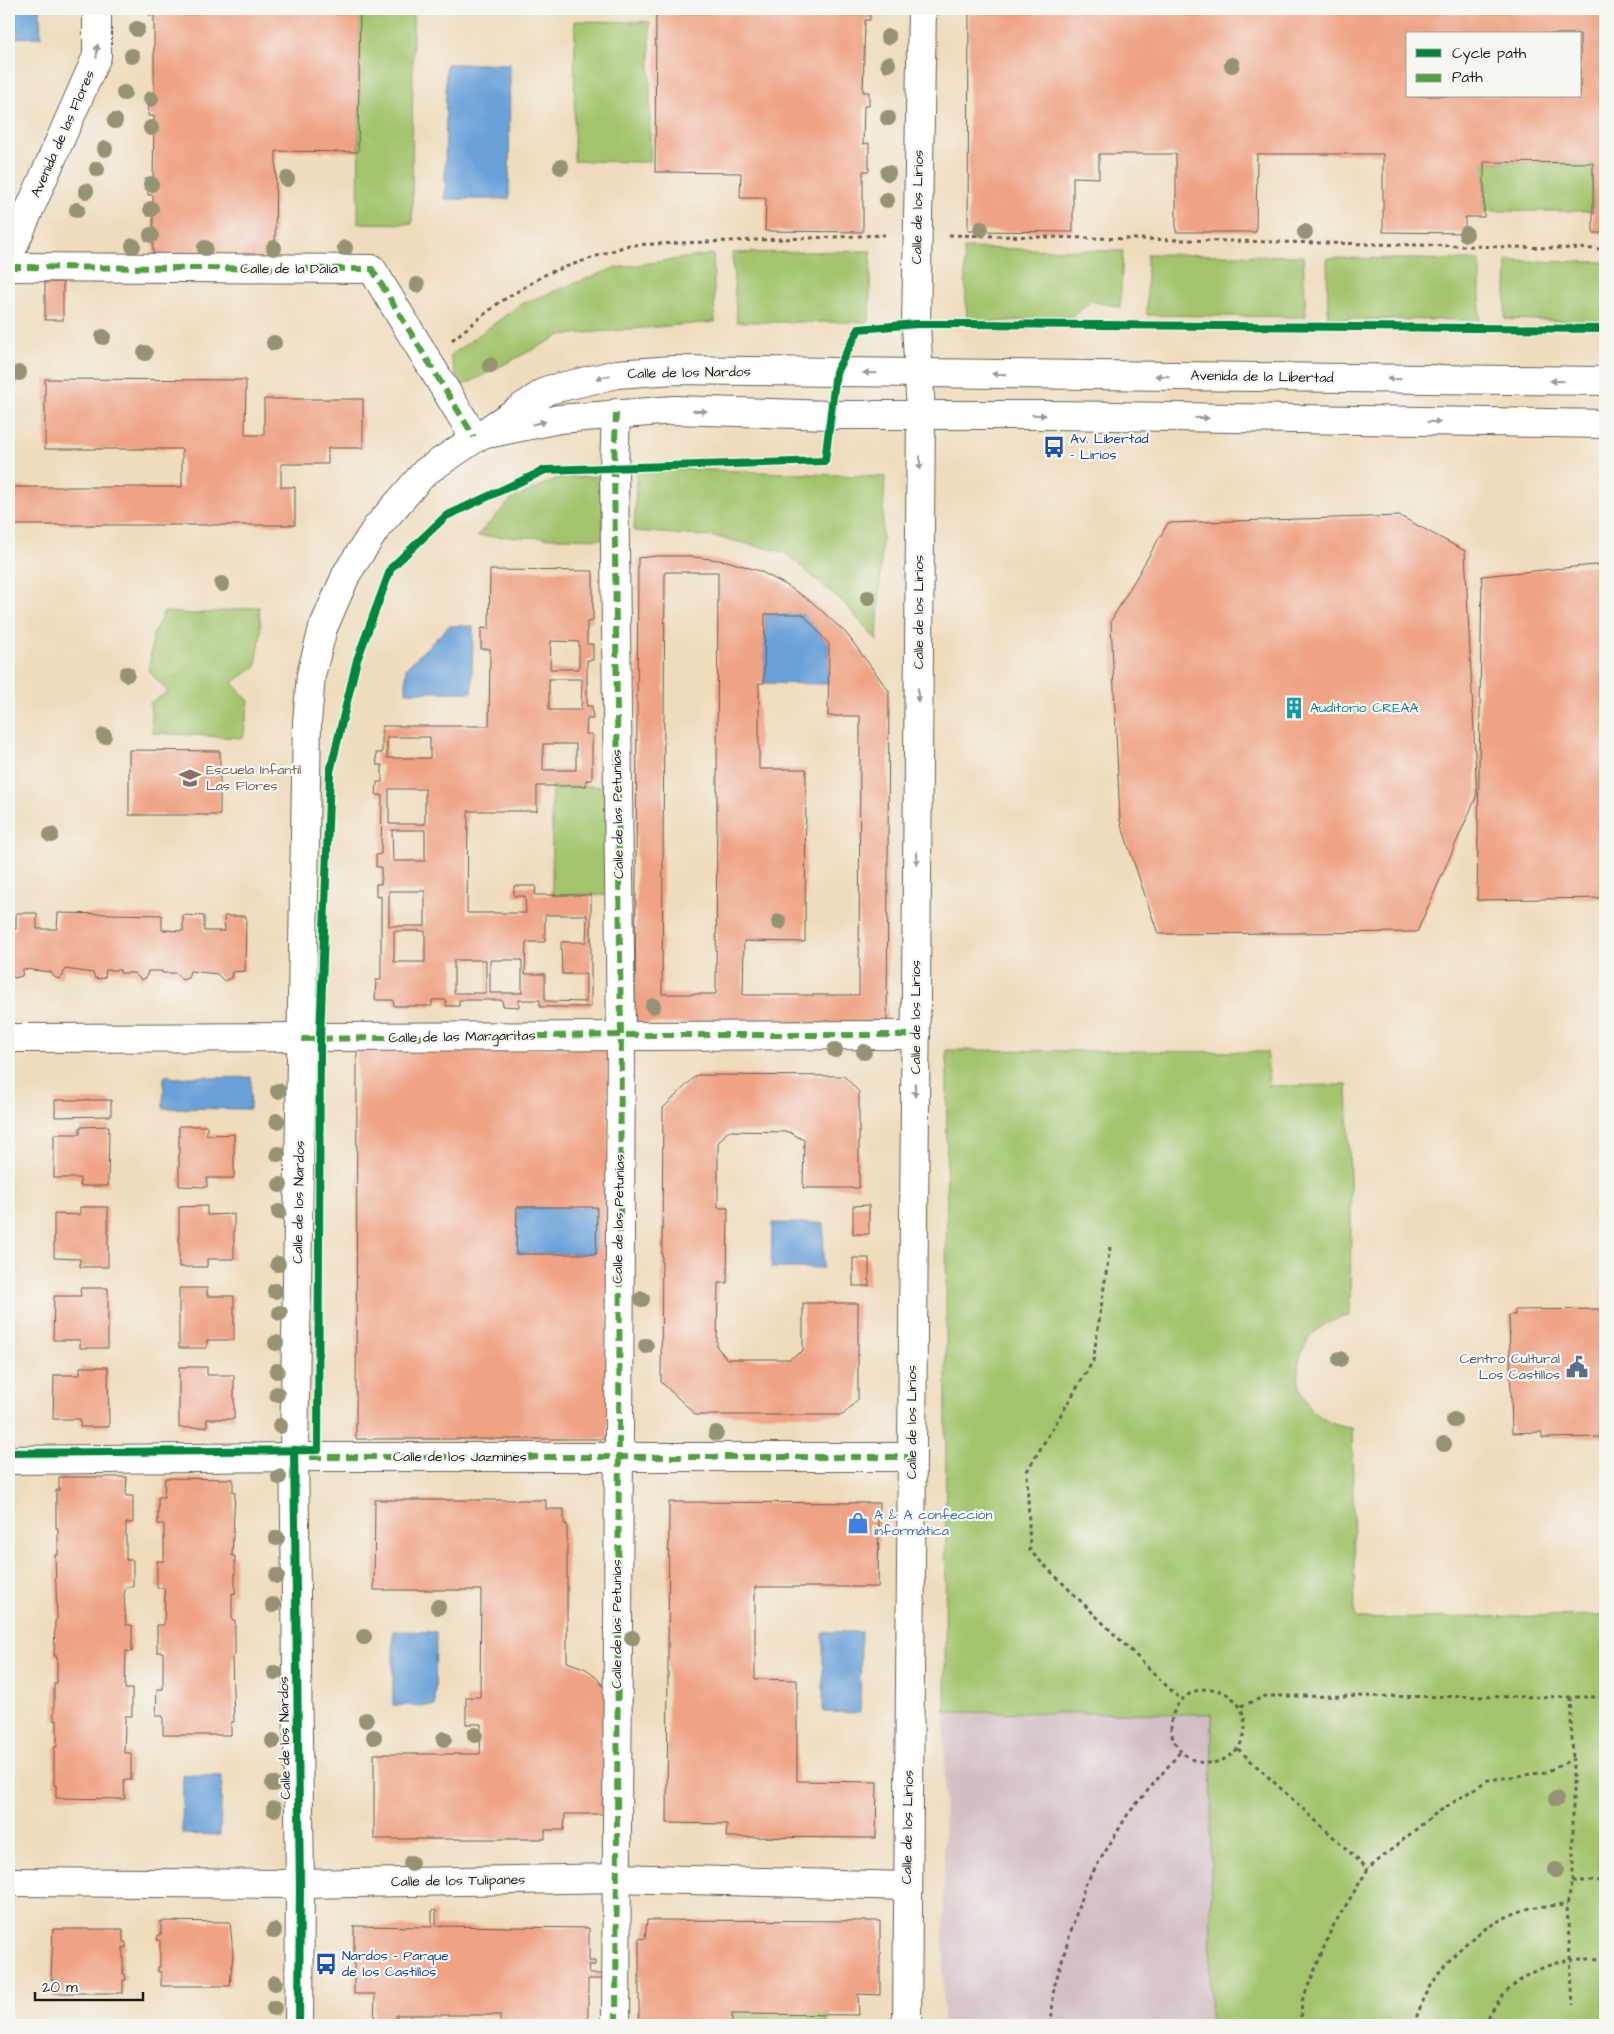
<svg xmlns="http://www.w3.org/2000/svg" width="1614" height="2034" font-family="'Architects Daughter',sans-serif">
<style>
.industrial{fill:#d2bec4}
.green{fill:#a3c46c;stroke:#607044}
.water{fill:#6ba1d8;stroke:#445e7a}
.building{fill:#efa384;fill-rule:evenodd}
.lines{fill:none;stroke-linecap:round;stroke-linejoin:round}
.minor-casing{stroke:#665f54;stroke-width:30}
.path{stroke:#665f54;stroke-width:3;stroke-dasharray:4 4;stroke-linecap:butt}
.minor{stroke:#fff;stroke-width:28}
.quiet{stroke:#4fa141;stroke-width:6;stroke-dasharray:12 6;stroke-linecap:butt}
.cycleway-casing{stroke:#f6f6f2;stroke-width:11}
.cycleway{stroke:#00873e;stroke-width:8}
.tree{fill:#959373}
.oneway{fill:#999}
.labels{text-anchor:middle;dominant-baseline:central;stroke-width:4.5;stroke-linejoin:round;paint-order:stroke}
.street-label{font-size:14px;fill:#1c1c1c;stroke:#f6f6f2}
.transit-label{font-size:14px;fill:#164399;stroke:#f6f6f2;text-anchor:start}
.culture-label{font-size:14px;fill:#0d838f;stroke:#f6f6f2;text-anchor:start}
.education-label{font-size:14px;fill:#785e54;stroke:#f6f6f2;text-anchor:start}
.service-label{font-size:14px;fill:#4e5e75;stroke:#f6f6f2;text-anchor:end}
.shop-label{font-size:14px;fill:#366cbe;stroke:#f6f6f2;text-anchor:start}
</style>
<rect width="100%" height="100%" fill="#f6f6f2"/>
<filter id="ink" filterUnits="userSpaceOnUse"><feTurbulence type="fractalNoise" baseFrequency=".02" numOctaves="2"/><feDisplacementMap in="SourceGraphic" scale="10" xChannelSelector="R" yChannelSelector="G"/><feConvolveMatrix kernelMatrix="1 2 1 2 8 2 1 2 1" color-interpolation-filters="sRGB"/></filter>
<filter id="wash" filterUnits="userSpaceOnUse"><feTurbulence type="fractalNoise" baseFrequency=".0096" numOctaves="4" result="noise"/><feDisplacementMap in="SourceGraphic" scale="20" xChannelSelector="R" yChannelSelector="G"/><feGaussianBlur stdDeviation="1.12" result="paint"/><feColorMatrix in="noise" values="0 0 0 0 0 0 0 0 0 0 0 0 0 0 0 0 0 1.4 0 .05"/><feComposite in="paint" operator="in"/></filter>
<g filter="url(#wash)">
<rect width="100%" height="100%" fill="#efdcbc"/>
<path class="industrial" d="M945,1712L1212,1714L1210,2025H943Z"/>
<g class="green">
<path d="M360,9H413L412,224L358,223Z"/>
<path d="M575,21L650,22V162L574,161Z"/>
<path d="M1484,162L1593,163V211H1484Z"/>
<path d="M964,248L1123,251L1120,307L1091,301L1074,316L967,324Z"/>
<path d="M871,251L869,322H737L732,253Z"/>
<path d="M713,254L715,322L561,335L460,387L450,356L521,304L615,268Z"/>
<path d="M1147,254L1303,256L1306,317L1147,315Z"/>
<path d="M1327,258L1480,260V320L1328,319Z"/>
<path d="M1507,261L1605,262V322L1505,319Z"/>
<path d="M637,467L885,477L877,641L845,604L784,552L717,537L634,531Z"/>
<path d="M604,476L603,539L477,536L511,500L558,478Z"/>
<path d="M259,607L261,632L256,666L232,683L249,701L243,738L153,733L150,703L168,692L149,671L153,635L164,612L195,614Z"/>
<path d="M552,786H609L608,895H552Z"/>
<path d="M947,1050L1267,1052L1269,1086L1347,1085L1351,1212L1350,1316C1279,1326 1282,1422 1352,1428L1355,1619L1605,1615V2025H1210L1212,1714L945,1712Z"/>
<path d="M731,2010L829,2011L828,2025H730Z"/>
<path d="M410,2020L493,2021V2025H410Z"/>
</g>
<g class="water">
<path d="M9,9H40L41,37L9,38Z"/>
<path d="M446,64H510L509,199H445Z"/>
<path d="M765,614H803L829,644L828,684L764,683Z"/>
<path d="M449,626H473L472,692H406V668Z"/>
<path d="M168,1075L173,1078L209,1076V1078L251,1077L250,1109L163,1108L164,1077Z"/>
<path d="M517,1207H597L596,1254H516Z"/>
<path d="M772,1223H824L823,1268H771Z"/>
<path d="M393,1631L436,1632L435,1706L393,1705Z"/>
<path d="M823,1632H861L860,1713L823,1712Z"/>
<path d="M183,1775L222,1776L220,1835L182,1834Z"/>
</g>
<g id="blocks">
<g class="building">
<path d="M149,9H360L358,152L276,151L275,258H153V195H148V183H153L154,116H148L149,101H154V16L149,15Z"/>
<path d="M656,9H870V20H865L863,92H869V106H864L863,144L869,143V171H863V232L765,231L766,198H740L741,173L655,172Z"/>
<path d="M969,9H1605V233H1593V163L1484,162V217H1465V233L1383,232V154H1257L1256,232H1176V154H1099V178L1073,177V232L968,231ZM1408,34H1580V96H1408Z"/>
<rect x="45" y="282" width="18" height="38"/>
<path d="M45,379L246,380L245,435H264V399H363V448H328V464H281V487H295V525H12V487H182V449H45Z"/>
<path d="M1400,516L1465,551L1477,795L1417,932L1158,934L1120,821L1111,621L1168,523Z"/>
<path d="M657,556H686L727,561L760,571L786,585L812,602L846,633L889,691L887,1025L635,1023L638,558ZM665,572H718L716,994H662ZM765,614H803L829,644L828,716H860L859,995H743L744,941L805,942L806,769H759V683H764Z"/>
<path d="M1605,564V898L1477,900L1482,576Z"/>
<path d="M490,570L593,571V621L587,622V644H593V660H587V706H592L593,719H587L586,734H592V780H586V786H537V811H468L467,913H526L525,896H514V886H536L535,895H591V1007H540V1000H519V1007L503,1006L502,1000H459V1006H446V1000H432V1006H394L393,1000H375L376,980H381V896L376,897V884H381V867H376V855L381,854L382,795H376L377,782H382V765H377L376,753H382V726H489L490,649H481V632L482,628L489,629ZM551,641L579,642V669H550ZM549,679H582L581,710H549ZM387,737H430V758H387ZM543,744H576V770H543ZM389,789H425V824H389ZM392,830H425V861H393ZM389,891H425V926H389ZM545,915H587L586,942H561L562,974H586V1002L545,1001V974H525L526,942H545ZM394,931H425V962H394ZM454,960H486V993H454ZM490,960H522V993H490Z"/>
<path d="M129,750L220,751V815H129Z"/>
<path d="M16,913H37V929H57L58,913L162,915V930L183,931V915L204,916V931H225L224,916H246L245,971L232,972L231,978L224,981L217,974L190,971L188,978L182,980L176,973H162V971H148L146,978L141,980L134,973H120V970H106L105,977L100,979L95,978L93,973L65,969L63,976L58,979L53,976L51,972L23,969L22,976L14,978L9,972V929H16Z"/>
<path d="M357,1049H608V1439H356ZM517,1207H597L596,1254H516Z"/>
<path d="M697,1075L844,1076L859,1092V1188H803L804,1140L789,1132L728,1131L718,1143V1208H728L727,1283H718L717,1347L727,1359H789L803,1351V1303H858V1399L843,1415H696L661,1382L663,1108Z"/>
<path d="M55,1100H111V1116L55,1117Z"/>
<path d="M109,1126L108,1186H80V1178H54V1134H80V1127Z"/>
<path d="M179,1126H207V1135L234,1134V1178H207V1187L179,1186Z"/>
<path d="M869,1205V1234H853V1206Z"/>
<path d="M207,1206V1215L234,1214V1259H207V1267H179V1207Z"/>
<path d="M80,1207H108V1267H80V1259L54,1258V1214L80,1215Z"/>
<rect x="853" y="1258" width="16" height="28"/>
<path d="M80,1288H108V1348H80V1340H53L54,1296H81Z"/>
<path d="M179,1288H207V1296H234V1340H207V1348H179Z"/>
<path d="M1605,1309V1437L1542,1438V1432L1512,1433L1509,1315H1515V1310Z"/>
<path d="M80,1367H108L109,1427H80V1419H53L54,1375H80Z"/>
<path d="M179,1367H207V1375H234V1419H207V1427L179,1428Z"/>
<path d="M59,1477H127L126,1496H133V1523H126V1560H133V1587H126L124,1594L126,1625H132V1652L126,1651L125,1689H132V1716H125V1723L124,1753H131V1780H124L125,1799L56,1798V1785H54V1747H57V1720L54,1721V1683H57V1656H54L55,1621L57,1619L55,1555H58V1528H56V1490H59Z"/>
<path d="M165,1478L233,1479V1492H235L232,1556H235V1594L232,1593V1620H235V1655L232,1658L234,1722H231V1735H163V1716H156L157,1689H163V1652H157V1625H164L165,1594L164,1588H157V1561H164V1524H158V1497H164Z"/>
<path d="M375,1500H546V1509H564V1524H567V1662L584,1668L592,1673L601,1683L607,1696V1814H565L564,1830H545V1839H374V1754H480L481,1724H466V1697H480L481,1590H374Z"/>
<path d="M669,1502L879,1503L878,1587H755V1679L797,1680V1781L877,1782L876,1838L726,1837L727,1824L667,1823Z"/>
<path d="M436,1910V1926L589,1928V1961H595V1965H588L589,1974H605L604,1979H588V2025H500V2015H396V2025H374L375,1994H354V1926L432,1927V1911Z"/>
<path d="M647,1920L880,1921V1995L858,1994L859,2015L732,2014V2025H639V1938L645,1939Z"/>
<path d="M161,1921L230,1922L233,1954L230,1986H161V1972H158V1967H160V1940H157L158,1935H161Z"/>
<path d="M53,1929H123V1942H126V1948H123V1974H125L126,1980H123V1993H53V1979L51,1980Z"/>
</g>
</g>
</g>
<g filter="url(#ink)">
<use href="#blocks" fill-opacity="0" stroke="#665f54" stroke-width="1"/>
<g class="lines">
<g class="minor-casing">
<g id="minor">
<path d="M9,256L97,56V9"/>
<path d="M9,267L372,269L474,437"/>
<path d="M492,433L559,419L674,410L830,415H1054L1605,424"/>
<path d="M9,1038C311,1039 613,1035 916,1035"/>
<path d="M9,1460L294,1457H912"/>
<path d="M9,1882L300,1884L616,1878L907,1886"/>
<path d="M299,2025L300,1884L294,1450L307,723L311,675L323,628L347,573L377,527L425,472L548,390L617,374L673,370L1605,381"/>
<path d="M616,2025L621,1035L614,468L616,413"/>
<path d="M907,2025L921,414L916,324L922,9"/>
</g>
</g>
<g class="path">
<path d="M949,235L1605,249"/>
<path d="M452,340L500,302L548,273L629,245L885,235"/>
<path d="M1110,1247L1093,1361L1027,1471L1030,1551L1181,1700"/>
<circle cx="1208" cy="1726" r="37"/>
<path d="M1570,1697L1573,1759"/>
<path d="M1241,1706L1266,1696L1605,1697"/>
<path d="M1238,1749L1368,1869"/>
<path d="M1573,1881H1605"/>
<path d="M1051,2025L1054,1987L1085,1885L1128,1814L1181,1751"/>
<path d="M1300,2025L1302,2001L1332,1928L1368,1869L1432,1816L1488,1780L1546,1772L1573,1759V1881L1567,1905L1573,2005"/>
<path d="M1414,2025C1430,1971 1471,1928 1524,1910C1537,1905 1553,1906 1567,1905"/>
<path d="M1485,2025C1501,1984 1544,1959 1586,1959C1592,1959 1599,1958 1605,1960"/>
</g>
<use href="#minor" class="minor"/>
<g class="quiet">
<path d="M9,267L372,269L474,437"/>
<path d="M302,1039L621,1035H916"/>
<path d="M310,1457H912"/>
<path d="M616,2025L621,1035L614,468L616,413"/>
</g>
<g class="cycleway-casing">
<g id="cycleway">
<path d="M294,1450L300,1884L299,2025"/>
<path d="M9,1453L318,1450L320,1038L330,772L357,660L391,568L446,516L545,470L825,461L836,372L859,329L916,324H967L1605,329"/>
</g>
</g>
<use href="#cycleway" class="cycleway"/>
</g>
<g class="tree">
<circle cx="137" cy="29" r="8"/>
<circle cx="888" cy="37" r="8"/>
<circle cx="132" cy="56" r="8"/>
<circle cx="888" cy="64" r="8"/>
<circle cx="1232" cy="65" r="8"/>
<circle cx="124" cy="93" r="8"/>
<circle cx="151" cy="99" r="8"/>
<circle cx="888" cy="118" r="8"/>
<circle cx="115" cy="121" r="8"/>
<circle cx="151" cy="128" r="8"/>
<circle cx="105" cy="149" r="8"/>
<circle cx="561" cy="167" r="8"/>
<circle cx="97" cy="169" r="8"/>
<circle cx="888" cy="173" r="8"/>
<circle cx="287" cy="179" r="8"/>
<circle cx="151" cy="184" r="8"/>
<circle cx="86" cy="191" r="8"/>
<circle cx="887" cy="200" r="8"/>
<circle cx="151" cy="209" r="8"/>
<circle cx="77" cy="210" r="8"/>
<circle cx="981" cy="229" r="8"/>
<circle cx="1305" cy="232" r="8"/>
<circle cx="1466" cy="234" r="8"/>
<circle cx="151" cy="235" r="8"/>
<circle cx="133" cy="246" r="8"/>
<circle cx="205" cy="248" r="8"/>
<circle cx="274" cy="248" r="8"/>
<circle cx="345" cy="248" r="8"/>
<circle cx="417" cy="285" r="8"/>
<circle cx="103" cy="337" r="8"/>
<circle cx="274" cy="343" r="8"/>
<circle cx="145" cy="353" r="8"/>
<circle cx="490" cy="365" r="8"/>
<circle cx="19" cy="373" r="8"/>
<circle cx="222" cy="584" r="8"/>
<circle cx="868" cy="598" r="8"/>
<circle cx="127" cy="674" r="8"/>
<circle cx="104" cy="736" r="8"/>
<circle cx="51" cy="835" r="8"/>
<circle cx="779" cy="922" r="8"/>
<circle cx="653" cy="1006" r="8"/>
<circle cx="835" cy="1050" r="8"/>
<circle cx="864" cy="1052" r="8"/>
<circle cx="278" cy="1091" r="8"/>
<circle cx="277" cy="1121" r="8"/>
<circle cx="278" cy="1154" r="8"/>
<circle cx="280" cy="1185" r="8"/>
<circle cx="279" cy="1212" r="8"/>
<circle cx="278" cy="1264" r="8"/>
<circle cx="275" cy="1291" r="8"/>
<circle cx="642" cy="1299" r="8"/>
<circle cx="280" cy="1313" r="8"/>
<circle cx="276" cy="1343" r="8"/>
<circle cx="646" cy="1346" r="8"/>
<circle cx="1340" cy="1359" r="8"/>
<circle cx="277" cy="1371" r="8"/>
<circle cx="277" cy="1394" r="8"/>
<circle cx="1454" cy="1420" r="8"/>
<circle cx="280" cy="1426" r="8"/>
<circle cx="716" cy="1433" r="8"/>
<circle cx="1444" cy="1444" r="8"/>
<circle cx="279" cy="1477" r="8"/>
<circle cx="277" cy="1538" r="8"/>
<circle cx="277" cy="1576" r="8"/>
<circle cx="273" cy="1605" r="8"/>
<circle cx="438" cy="1607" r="8"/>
<circle cx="364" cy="1637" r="8"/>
<circle cx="632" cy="1638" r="8"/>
<circle cx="275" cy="1673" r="8"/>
<circle cx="366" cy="1720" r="8"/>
<circle cx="475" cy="1735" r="8"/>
<circle cx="374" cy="1737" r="8"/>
<circle cx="444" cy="1739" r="8"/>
<circle cx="273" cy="1741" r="8"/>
<circle cx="273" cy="1784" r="8"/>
<circle cx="1556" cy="1799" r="8"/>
<circle cx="274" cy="1809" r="8"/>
<circle cx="411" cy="1863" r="8"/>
<circle cx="1556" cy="1870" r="8"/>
<circle cx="274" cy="1931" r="8"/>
<circle cx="275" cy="1983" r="8"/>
<circle cx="274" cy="2008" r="8"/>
</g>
<defs><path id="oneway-solid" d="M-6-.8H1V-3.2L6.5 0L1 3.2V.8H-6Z" transform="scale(1.25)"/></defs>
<g class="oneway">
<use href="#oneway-solid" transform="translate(97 51) rotate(-86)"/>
<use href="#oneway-solid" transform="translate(870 373) rotate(-179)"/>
<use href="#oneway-solid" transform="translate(999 374) rotate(-179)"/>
<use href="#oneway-solid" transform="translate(1162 376) rotate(-179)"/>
<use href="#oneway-solid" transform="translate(603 377) rotate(167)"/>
<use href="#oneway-solid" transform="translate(1394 379) rotate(-179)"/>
<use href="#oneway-solid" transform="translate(1557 381) rotate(-179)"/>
<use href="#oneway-solid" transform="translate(700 411) rotate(2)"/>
<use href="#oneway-solid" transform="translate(1039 415) rotate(1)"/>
<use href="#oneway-solid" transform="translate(1202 418) rotate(1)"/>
<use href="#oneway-solid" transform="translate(1434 422) rotate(1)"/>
<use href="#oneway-solid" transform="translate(539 423) rotate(-12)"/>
<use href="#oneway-solid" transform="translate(920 463) rotate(90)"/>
<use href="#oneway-solid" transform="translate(918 695) rotate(90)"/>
<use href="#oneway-solid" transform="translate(917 858) rotate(90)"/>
<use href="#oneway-solid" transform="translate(915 1090) rotate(90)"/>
</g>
</g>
<defs>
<g id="bus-bare" transform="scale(1.725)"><path d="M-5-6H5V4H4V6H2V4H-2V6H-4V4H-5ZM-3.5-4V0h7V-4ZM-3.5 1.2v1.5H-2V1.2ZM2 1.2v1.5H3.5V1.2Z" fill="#1a4fb4" stroke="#f6f6f2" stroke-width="2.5" paint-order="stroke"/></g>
<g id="building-bare" transform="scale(1.725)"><path d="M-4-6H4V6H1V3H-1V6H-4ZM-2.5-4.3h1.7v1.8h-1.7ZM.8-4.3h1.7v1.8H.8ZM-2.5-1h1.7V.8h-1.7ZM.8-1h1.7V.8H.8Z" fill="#0f9aa8" stroke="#f6f6f2" stroke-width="2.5" paint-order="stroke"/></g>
<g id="school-bare" transform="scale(1.725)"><path d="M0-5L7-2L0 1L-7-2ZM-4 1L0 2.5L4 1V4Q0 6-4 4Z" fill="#8d6e63" stroke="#f6f6f2" stroke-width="2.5" paint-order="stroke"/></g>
<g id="civic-bare" transform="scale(1.725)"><path d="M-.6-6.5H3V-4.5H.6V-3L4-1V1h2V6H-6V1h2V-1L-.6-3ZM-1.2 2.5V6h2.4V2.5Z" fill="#5c6f8a" stroke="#f6f6f2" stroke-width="2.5" paint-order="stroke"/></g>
<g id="shop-bare" transform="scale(1.725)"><path d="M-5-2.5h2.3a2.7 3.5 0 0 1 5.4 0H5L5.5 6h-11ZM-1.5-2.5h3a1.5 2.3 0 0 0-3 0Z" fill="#3f7fe0" stroke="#f6f6f2" stroke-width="2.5" paint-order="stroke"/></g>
</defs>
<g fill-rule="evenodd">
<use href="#bus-bare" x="1054" y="447"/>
<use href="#building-bare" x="1294" y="708"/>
<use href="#school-bare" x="190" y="778"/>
<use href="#civic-bare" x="1577" y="1367"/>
<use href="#shop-bare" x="858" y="1523"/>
<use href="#bus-bare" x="326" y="1964"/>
</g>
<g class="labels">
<g class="street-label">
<text transform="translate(63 134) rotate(-66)">Avenida de las Flores</text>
<text transform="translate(918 207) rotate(-89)">Calle de los Lirios</text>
<text x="289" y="269">Calle de la Dalia</text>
<text transform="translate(689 373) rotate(-1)">Calle de los Nardos</text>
<text transform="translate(1262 377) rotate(1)">Avenida de la Libertad</text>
<text transform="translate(919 612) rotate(-90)">Calle de los Lirios</text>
<text transform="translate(618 814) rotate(-91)">Calle de las Petunias</text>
<text transform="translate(916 1017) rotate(-90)">Calle de los Lirios</text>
<text transform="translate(462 1037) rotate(-1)">Calle de las Margaritas</text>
<text transform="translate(299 1202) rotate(-89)">Calle de los Nardos</text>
<text transform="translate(619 1219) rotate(-89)">Calle de las Petunias</text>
<text transform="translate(912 1422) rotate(-90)">Calle de los Lirios</text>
<text x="460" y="1457">Calle de los Jazmines</text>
<text transform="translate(617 1624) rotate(-90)">Calle de las Petunias</text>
<text transform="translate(285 1738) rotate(-91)">Calle de los Nardos</text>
<text transform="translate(908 1827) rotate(-89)">Calle de los Lirios</text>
<text transform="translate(458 1881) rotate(-1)">Calle de los Tulipanes</text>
</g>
<g class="transit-label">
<text x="1070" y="439">Av. Libertad<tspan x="1070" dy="16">- Lirios</tspan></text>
<text x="342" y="1956">Nardos - Parque<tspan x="342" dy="16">de los Castillos</tspan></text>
</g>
<g class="culture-label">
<text x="1310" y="708">Auditorio CREAA</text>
</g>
<g class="education-label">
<text x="206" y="770">Escuela Infantil<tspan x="206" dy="16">Las Flores</tspan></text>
</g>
<g class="service-label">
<text x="1560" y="1359">Centro Cultural<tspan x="1560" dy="16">Los Castillos</tspan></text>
</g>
<g class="shop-label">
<text x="874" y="1515">A &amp; A confección<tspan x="874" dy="16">informática</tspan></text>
</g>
</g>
<rect width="1614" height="2034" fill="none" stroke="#f6f6f2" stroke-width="30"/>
<rect x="1406" y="32" width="175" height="65" fill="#f6f6f2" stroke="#9f9f9c"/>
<rect x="1416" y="49" width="25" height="8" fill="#00873e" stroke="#9f9f9c"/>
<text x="1452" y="58" font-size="15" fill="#1c1c1c">Cycle path</text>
<rect x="1416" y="74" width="25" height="8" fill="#4fa141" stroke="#9f9f9c"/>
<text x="1452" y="82" font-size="15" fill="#1c1c1c">Path</text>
<path d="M35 1992v8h108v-8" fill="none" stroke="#1c1c1c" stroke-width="2.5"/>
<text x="42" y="1992" font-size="15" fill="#1c1c1c" stroke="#f6f6f2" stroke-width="4" paint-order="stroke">20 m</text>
</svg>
